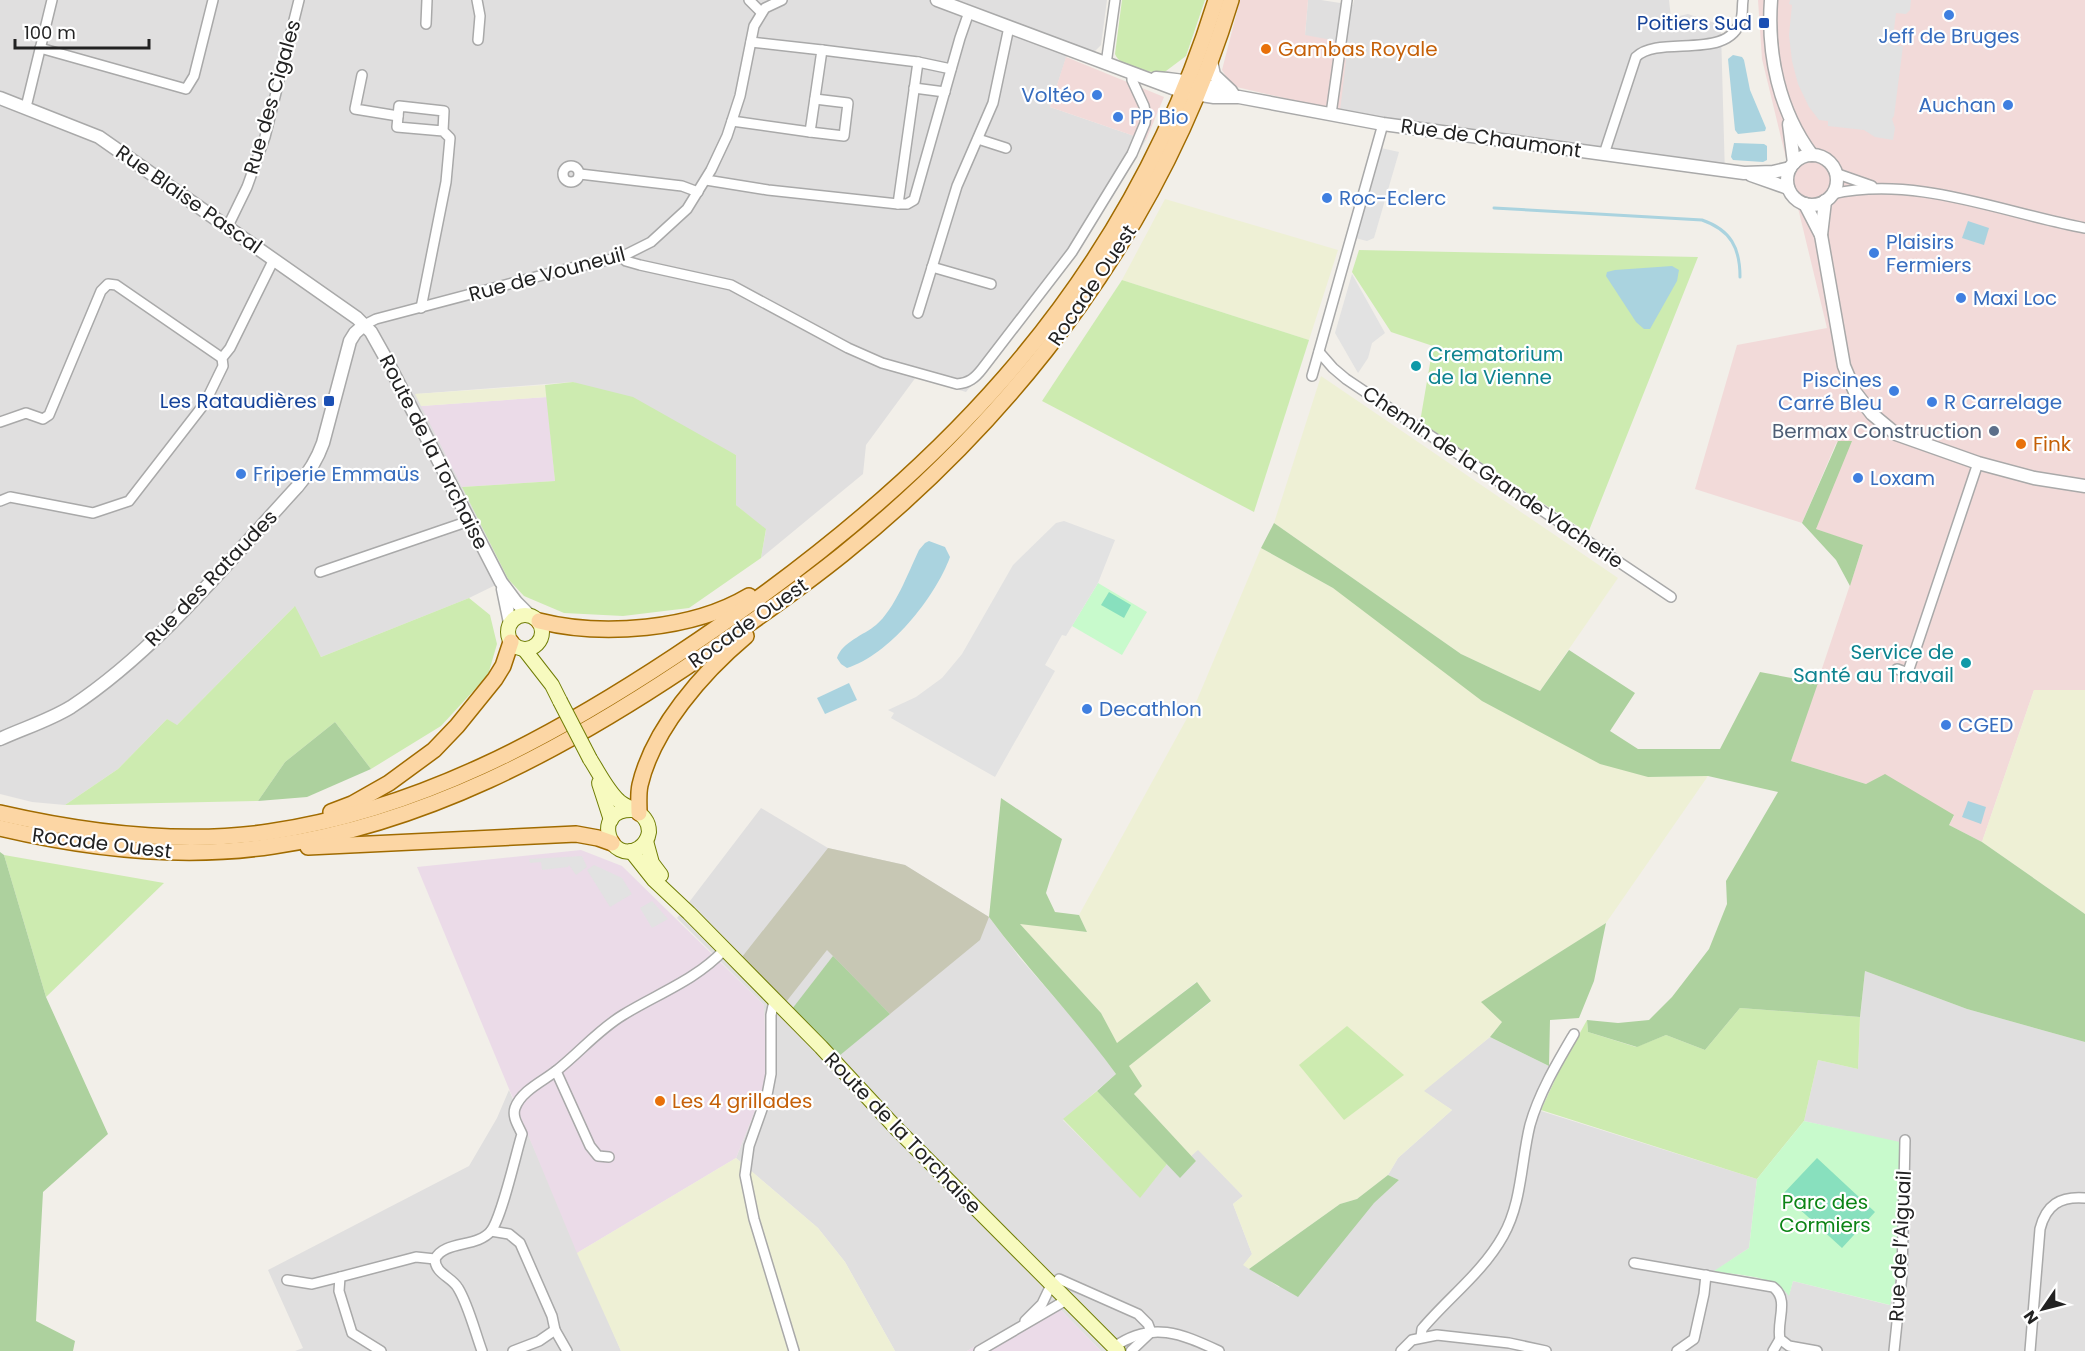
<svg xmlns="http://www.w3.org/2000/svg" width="2085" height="1351" font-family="Poppins,sans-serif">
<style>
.residential{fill:#e0dfdf}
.commercial{fill:#f2dad9}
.industrial{fill:#ebdbe8}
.construction{fill:#c7c7b4}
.farmland{fill:#eef0d5}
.grass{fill:#cdebb0}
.forest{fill:#add19e}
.park{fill:#c8facc}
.pitch{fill:#88e0be}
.parking{fill:#e2e2e2}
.water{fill:#aad3df}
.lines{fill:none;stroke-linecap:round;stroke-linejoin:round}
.stream{stroke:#aad3df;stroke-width:3}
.minor-casing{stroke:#a9a9a9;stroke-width:12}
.tertiary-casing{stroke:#a9a9a9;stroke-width:15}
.secondary-casing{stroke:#707d05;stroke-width:16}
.primary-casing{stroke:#a06b00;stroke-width:18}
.minor{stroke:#fff;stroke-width:9}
.tertiary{stroke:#fff;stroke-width:12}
.secondary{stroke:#f7fabf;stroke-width:14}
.primary{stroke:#fcd6a4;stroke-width:15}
.secondary-bridge-casing{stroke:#707d05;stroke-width:16;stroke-linecap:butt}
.secondary-bridge{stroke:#f7fabf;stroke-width:14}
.shop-dot{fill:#3f7fe0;stroke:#fff;stroke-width:2}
.transit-dot{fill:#1a4fb4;stroke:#fff;stroke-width:2}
.food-dot{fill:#e8710a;stroke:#fff;stroke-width:2}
.culture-dot{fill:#0f9aa8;stroke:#fff;stroke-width:2}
.service-dot{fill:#5c6f8a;stroke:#fff;stroke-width:2}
.labels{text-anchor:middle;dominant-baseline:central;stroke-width:4.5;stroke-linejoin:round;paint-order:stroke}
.transit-label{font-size:20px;fill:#164399;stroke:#fff;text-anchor:end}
.shop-label{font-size:20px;fill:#366cbe;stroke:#fff;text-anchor:start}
.food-label{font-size:20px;fill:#c56008;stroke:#fff;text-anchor:start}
.street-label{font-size:20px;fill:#222;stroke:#fff}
.culture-label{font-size:20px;fill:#0d838f;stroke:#fff;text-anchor:start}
.service-label{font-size:20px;fill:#4e5e75;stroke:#fff;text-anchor:end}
.park-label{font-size:20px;fill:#0c8416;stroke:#fff}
</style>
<rect width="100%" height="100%" fill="#f2efe9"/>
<g class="residential">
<path d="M0,0H1107L1101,45L1094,52L1071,43L1050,107L1146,140L1104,209L1043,295L966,392L916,377L866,445L863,474L761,558L766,530L736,505V455L573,382L416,394L508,579L469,598L321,657L294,607L176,726L167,719L118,769L65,805L32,802L0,794Z"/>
<path d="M1308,0H1321L1353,5L1354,0H1669L1671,18L1688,14L1715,23L1721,31L1725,176L1340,111L1305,35Z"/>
<path d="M761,808L828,848L905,865L989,917L1020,958L1090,1038L1116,1074L1063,1120L1140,1197L1167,1164L1180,1177L1196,1161L1191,1156L1198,1149L1243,1196L1233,1204L1252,1254L1244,1265L1279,1287L1399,1180L1388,1175L1398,1158L1452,1110L1423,1091L1490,1037L1559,1071L1541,1111L1757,1179L1749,1248L1715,1271L1773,1281L1783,1287L1789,1295L1793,1281L1889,1305L1896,1277L1900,1143L1804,1121L1818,1060L1858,1069L1860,1018L1865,971L1967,1009L2085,1042V1351H1101L1053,1302L967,1351H895L845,1262L818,1228L736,1158L767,1081L764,1005L677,918Z"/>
<path d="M509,1090L621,1351H295L303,1348L268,1270L469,1166L497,1118Z"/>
</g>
<g class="commercial">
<path d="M1240,0H1308L1305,35L1348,43L1340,111L1232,86L1222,70Z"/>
<path d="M1758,0H2085V690H2034L1982,842L1949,825L1954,816L1866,784L1791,761L1863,546L1816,529L1837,441L1802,523L1695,489L1737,345L1827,328L1762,59Z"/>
<path d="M1066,57L1164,97L1146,140L1050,107Z"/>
</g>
<g class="industrial">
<path d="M547,397L555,481L462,487L421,406Z"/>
<path d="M581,850L622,866L764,1005L767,1081L736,1158L577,1253L417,867Z"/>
<path d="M1053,1302L1101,1351H967Z"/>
</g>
<path class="construction" d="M828,848L905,865L989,917L980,940L890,1014L827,950L786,1002L742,957Z"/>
<g class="farmland">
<path d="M1165,199L1338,250L1309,340L1122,280Z"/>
<path d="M1321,376L1618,578L1540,691L1461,654L1274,523Z"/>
<path d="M545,385L547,397L421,406L415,394Z"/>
<path d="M1261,548L1333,588L1648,777L1708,776L1606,923L1482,1002L1502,1022L1490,1037L1424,1091L1452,1110L1398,1158L1388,1175L1357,1199L1340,1204L1249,1269L1243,1265L1252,1254L1233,1204L1243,1196L1198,1150L1191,1156L1134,1094L1142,1086L1128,1066L1211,1002L1196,982L1117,1044L1101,1013L1019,923L1087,932L1079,915L1197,700Z"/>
<path d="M2034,690H2085V914L1982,842Z"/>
<path d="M736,1158L818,1228L845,1262L895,1351H621L577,1253Z"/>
</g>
<g class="grass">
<path d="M1122,0H1205L1186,56L1162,74C1149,71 1120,68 1115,54Z"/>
<path d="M1359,250L1698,257L1588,533L1420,422L1433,346L1391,332L1352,272Z"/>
<path d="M1122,280L1309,340L1254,512L1042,401Z"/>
<path d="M573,382L633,397L736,455V505L766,529L761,558L689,608L623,616L564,613L524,596L508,579L462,487L555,481L545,385Z"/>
<path d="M469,598L490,615L497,644L488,675L441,726L371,769L335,722L285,762L258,801L65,805L118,769L167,719L177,725L295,606L321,657Z"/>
<path d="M4,855L164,883L46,997Z"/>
<path d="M1740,1008L1860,1017L1858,1069L1818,1060L1804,1121L1757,1179L1541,1110L1559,1071L1587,1020L1588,1032L1636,1047L1666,1035L1705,1050Z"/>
<path d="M1347,1026L1404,1075L1344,1120L1299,1065Z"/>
<path d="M1097,1091L1167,1164L1140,1198L1063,1119Z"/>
</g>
<g class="forest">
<path d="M1838,441H1852L1816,529L1863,545L1850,586L1836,560L1802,523Z"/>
<path d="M1274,523L1461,654L1540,691L1569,650L1635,693L1610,731L1638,749H1720L1760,672L1818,683L1791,761L1866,784L1885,774L1954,815L1949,825L1982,842L2085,914V1042L1967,1009L1865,971L1860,1017L1740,1008L1705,1050L1666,1035L1637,1047L1588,1032L1587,1020L1618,1023L1649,1020L1672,997L1709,949L1727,904L1726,881L1778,792L1708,776L1648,777L1600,764L1482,701L1333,588L1261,548Z"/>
<path d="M335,722L371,769L307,797L258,801L285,762Z"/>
<path d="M1001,798L1062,839L1046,893L1055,912L1079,915L1087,932L1020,924L1101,1013L1117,1043L1197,982L1211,1001L1129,1066L1142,1086L1134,1094L1196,1161L1180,1178L1097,1091L1116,1074C1076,1019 1029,971 989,917Z"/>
<path d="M0,852L4,855L46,997L108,1134L43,1192L36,1321L75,1341L73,1351H0Z"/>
<path d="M1606,923L1594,981L1579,1018L1550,1020L1549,1066L1490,1037L1502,1022L1481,1002Z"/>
<path d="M833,956L890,1014L839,1056L792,1009Z"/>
<path d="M1388,1175L1399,1180L1374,1203L1298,1297L1249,1269L1340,1204L1357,1199Z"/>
</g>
<g class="park">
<path d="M1098,583L1147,612L1122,655L1072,626Z"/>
<path d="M1804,1121L1900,1142L1896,1277L1890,1305L1793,1281L1789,1296C1773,1274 1739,1276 1714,1271L1749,1248L1757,1179Z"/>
</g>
<g class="pitch">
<path d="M1109,592L1131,605L1124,618L1101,605Z"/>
<path d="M1817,1158L1875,1212L1842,1248L1783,1194Z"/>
</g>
<g class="parking">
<path d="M1790,0H1911L1910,10L1906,14L1896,13L1892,45L1903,46L1894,116L1892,119L1895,128L1893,140L1875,137L1864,130L1828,126V121L1819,120L1809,107L1798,84L1792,61L1789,35L1792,5L1789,4Z"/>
<path d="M1381,148L1399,152L1374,238L1367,241L1355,238Z"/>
<path d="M1352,274L1385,333L1372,343L1368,358L1358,373L1335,333Z"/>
<path d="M1064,521L1115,540L1098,583L1066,636L1062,635L1045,665L1055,671L995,777L891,718L894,713L888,710L916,697L942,678L962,654L1013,565L1056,523Z"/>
<path d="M582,856L587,867L576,875L569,865L568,867L542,870L541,862L530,863L529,859Z"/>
<path d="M594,865L622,878L632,894L610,907L587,870Z"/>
<path d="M652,901L668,919L652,928L640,908Z"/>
</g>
<g class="water">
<path d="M1733,55L1742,57L1744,60L1750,90L1766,128L1765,131L1738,134L1735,130L1728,59Z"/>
<path d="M1734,143L1764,144L1767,146V160L1763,162L1733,160L1731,157Z"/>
<path d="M1968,221L1989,228L1984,245L1962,238Z"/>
<path d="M1672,266L1679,270L1677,281L1650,329H1644L1636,322L1606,276L1607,272L1615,270Z"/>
<path d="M929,541L945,547L950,557C935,598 889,655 847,668L841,664L837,658C842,642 864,635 876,625C895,609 908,573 919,550L925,543Z"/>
<path d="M849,683L857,700L825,714L817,698Z"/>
<path d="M1968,801L1986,807L1981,824L1962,817Z"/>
</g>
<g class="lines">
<path class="stream" d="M1494,208L1702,220C1731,230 1740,248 1740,277"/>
<g class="minor-casing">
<g id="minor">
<path d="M477,0L480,16L478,40"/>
<path d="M749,0L761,12"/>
<path d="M426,24L427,0"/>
<path d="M40,48L186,89L194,76L213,0"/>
<path d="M822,50L918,62L898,204H907L914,200L960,38L969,12"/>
<path d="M918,62L951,69"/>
<path d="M1106,64L1115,0"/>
<path d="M362,75L355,109L398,116"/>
<path d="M914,88L945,92"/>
<path d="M26,107L52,0"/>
<path d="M1331,114L1347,0"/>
<path d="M732,121L810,132L822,50L751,42"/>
<path d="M810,132L844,136L848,103L815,99"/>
<path d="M978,139L1006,148"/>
<path d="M1604,154L1636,57C1659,34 1730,62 1741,19C1743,13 1742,6 1743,0"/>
<circle cx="571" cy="174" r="8"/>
<path d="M1835,173L1872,186"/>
<path d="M580,174L682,186L698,192"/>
<path d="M706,180L768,190L898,204"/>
<path d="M1832,194C1917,175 2003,213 2085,228"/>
<path d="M228,226L247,187L265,137L299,0"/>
<path d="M621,257L626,261L640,265L731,285L848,348L882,363L957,384C969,383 975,378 982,369L1072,252L1132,154L1145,123L1146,115L1144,106L1132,80V74"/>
<path d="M932,267L991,284"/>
<path d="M421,308L446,182L450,138L443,131L397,127L399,106L444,111L443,131"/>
<path d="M918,313L957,186L993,103L1009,27"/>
<path d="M364,325L376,319L562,270L621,257L651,242L687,209L711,170L727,136L740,96L754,26L765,8L782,0"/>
<path d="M1319,352L1333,368L1346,379L1671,597"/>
<path d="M1312,376L1383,124"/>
<path d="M0,422L26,413L43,419L49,415L101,291L108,284L116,285L222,358"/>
<path d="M0,501L10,497L93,513L129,501L205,403L223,366L222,358L230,348L274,259"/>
<path d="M320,572L466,522L469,519"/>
<path d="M1897,669L1919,677"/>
<path d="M1908,672L1978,463"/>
<path d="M774,1001L771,1015V1074L767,1095L749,1146L745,1175L754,1219L794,1351"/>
<path d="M556,1071L590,1146L598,1156L609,1157"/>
<path d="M491,1231L509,1234L520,1243L552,1316L555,1330L567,1351"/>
<path d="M435,1259C435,1274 452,1277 458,1288C468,1304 475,1332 482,1351"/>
<path d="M1634,1263L1773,1287C1790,1300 1776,1321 1780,1339L1789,1346L1817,1351"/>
<path d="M1059,1279L1138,1314L1148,1324L1151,1332"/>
<path d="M287,1280L312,1284L340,1277"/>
<path d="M1025,1321L1042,1304L1052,1283"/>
<path d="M1421,1337L1422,1329C1448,1298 1483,1272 1503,1236C1522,1203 1521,1161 1530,1125C1539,1093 1557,1063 1574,1034"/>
<path d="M1114,1347C1152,1320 1182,1334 1219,1351"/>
<path d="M381,1351L352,1333L339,1291L340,1277L416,1257L435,1259C445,1240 477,1248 491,1231C502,1217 516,1153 522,1134C518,1125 512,1117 515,1108C521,1091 543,1081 556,1071C579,1053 598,1030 623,1015C657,994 696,980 724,950"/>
<path d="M513,1351L539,1341L555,1330"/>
<path d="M979,1351L1068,1299"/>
<path d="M1131,1351L1151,1332"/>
<path d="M1401,1351L1412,1340L1437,1335L1509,1343L1546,1351"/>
<path d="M1677,1351L1694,1339L1704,1294L1706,1275"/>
<path d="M1773,1351L1780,1339"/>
<path d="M1894,1351L1902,1275L1905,1140"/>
<path d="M2030,1351L2040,1229C2046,1205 2060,1196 2085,1198"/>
</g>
</g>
<g class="tertiary-casing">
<g id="tertiary">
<path d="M937,0L1183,92L1214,97H1239L1383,124L1744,173L1773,172L1790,168"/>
<path d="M1771,0C1767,54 1779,111 1812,155"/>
<path d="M1211,61L1214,75L1231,91"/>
<path d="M1156,78C1182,80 1208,84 1233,94"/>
<path d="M0,98L99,137L357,318L371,332L385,357L501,582L516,602L528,614"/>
<path d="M1789,124L1794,163"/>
<circle cx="1812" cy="180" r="25"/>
<path d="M1751,175L1788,188"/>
<path d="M1805,204L1821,235L1844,366L1855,392L1872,414L1896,434L1978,463L2034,478L2085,486"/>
<path d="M1821,235L1825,201"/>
<path d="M503,589L510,623"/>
<path d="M0,739C24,728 48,721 71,707C156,651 228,562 297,487C308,474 317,460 323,443L350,341L355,333L364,325"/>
</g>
</g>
<g class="secondary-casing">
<g id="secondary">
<circle cx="525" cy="632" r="17"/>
<path d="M524,649L552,685L560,701"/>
<path d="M590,759C599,773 607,790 619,801C627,808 639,810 645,819C648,823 649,828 649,832C648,839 645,844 639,848C610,866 591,810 631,810"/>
<path d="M599,783L611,820"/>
<path d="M646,841L652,863L661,875"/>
<path d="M631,851L654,880L689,913L821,1047L896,1128L1118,1351"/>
</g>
</g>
<g class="primary-casing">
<g id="primary">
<path d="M539,621C602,637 692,630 749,596"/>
<path d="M331,812L352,804L389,783L434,750L457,726L495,679L503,666L511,642"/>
<path d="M0,813C87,833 179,845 269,832C418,810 551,738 675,656C926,490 1125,295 1216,0"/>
<path d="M639,813C639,804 638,794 640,785C653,729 703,672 746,636"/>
<path d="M0,828C89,849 182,860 273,846C424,824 559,752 685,668C738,632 792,595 843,554C1022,410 1164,222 1231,0"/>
<path d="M308,847L576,834L598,838L612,843"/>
</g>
</g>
<use href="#minor" class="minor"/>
<use href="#tertiary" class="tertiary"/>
<use href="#secondary" class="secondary"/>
<use href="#primary" class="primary"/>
<g class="secondary-bridge-casing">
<path id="secondary-bridge" d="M560,701L590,759"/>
</g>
<use href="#secondary-bridge" class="secondary-bridge"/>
</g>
<g class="shop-dot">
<circle cx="1949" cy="15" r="6"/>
<circle cx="1097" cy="95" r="6"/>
<circle cx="2008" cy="105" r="6"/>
<circle cx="1118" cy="117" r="6"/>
<circle cx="1327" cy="198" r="6"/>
<circle cx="1874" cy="253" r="6"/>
<circle cx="1961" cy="298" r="6"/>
<circle cx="1894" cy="391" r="6"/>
<circle cx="1932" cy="402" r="6"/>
<circle cx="241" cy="474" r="6"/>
<circle cx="1858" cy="478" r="6"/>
<circle cx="1087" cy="709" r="6"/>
<circle cx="1946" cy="725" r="6"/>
</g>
<g class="transit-dot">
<rect x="1758" y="17" width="12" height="12" rx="3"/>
<rect x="323" y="395" width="12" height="12" rx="3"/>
</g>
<g class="food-dot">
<circle cx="1266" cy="49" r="6"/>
<circle cx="2021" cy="444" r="6"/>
<circle cx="660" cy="1101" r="6"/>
</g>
<g class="culture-dot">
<circle cx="1416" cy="366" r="6"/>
<circle cx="1966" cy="663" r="6"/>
</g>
<circle class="service-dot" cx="1994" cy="431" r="6"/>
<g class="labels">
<g class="transit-label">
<text x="1752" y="23">Poitiers Sud</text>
<text x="317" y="401">Les Rataudières</text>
</g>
<g class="shop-label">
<text x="1949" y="36" text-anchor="middle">Jeff de Bruges</text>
<text x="1085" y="95" text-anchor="end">Voltéo</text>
<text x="1996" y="105" text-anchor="end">Auchan</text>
<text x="1130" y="117">PP Bio</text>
<text x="1339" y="198">Roc-Eclerc</text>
<text x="1886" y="242">Plaisirs<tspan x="1886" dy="23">Fermiers</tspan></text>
<text x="1973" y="298">Maxi Loc</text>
<text x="1882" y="380" text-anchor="end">Piscines<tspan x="1882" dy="23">Carré Bleu</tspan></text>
<text x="1944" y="402">R Carrelage</text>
<text x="253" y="474">Friperie Emmaüs</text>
<text x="1870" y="478">Loxam</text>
<text x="1099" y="709">Decathlon</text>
<text x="1958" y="725">CGED</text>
</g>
<g class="food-label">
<text x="1278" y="49">Gambas Royale</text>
<text x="2033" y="444">Fink</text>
<text x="672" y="1101">Les 4 grillades</text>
</g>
<g class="street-label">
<text transform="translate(272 97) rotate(-74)">Rue des Cigales</text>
<text transform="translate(1491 138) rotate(8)">Rue de Chaumont</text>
<text transform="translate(189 199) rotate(35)">Rue Blaise Pascal</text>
<text transform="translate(547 274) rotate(-15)">Rue de Vouneuil</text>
<text transform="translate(1092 285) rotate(-56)">Rocade Ouest</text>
<text transform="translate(434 452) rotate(63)">Route de la Torchaise</text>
<text transform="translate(1493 477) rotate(34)">Chemin de la Grande Vacherie</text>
<text transform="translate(211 578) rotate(-46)">Rue des Rataudes</text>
<text transform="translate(748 623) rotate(-35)">Rocade Ouest</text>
<text transform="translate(102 843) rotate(7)">Rocade Ouest</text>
<text transform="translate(903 1133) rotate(46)">Route de la Torchaise</text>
<text transform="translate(1900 1246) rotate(-87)">Rue de l’Aiguail</text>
</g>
<g class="culture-label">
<text x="1428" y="354">Crematorium<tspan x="1428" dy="23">de la Vienne</tspan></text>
<text x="1954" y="652" text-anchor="end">Service de<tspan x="1954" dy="23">Santé au Travail</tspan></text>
</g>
<g class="service-label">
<text x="1982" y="431">Bermax Construction</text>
</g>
<g class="park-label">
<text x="1825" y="1202">Parc des<tspan x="1825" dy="23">Cormiers</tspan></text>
</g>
</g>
<g transform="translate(2043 1309) rotate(235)" stroke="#ffffff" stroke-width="4.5" paint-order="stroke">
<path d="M0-4.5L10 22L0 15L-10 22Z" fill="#222222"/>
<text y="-9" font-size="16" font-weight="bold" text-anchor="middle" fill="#222222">N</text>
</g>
<path d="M15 39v9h134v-9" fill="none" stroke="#222222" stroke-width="3"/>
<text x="24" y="39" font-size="18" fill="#222222" stroke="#ffffff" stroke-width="4.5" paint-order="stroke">100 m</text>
</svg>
